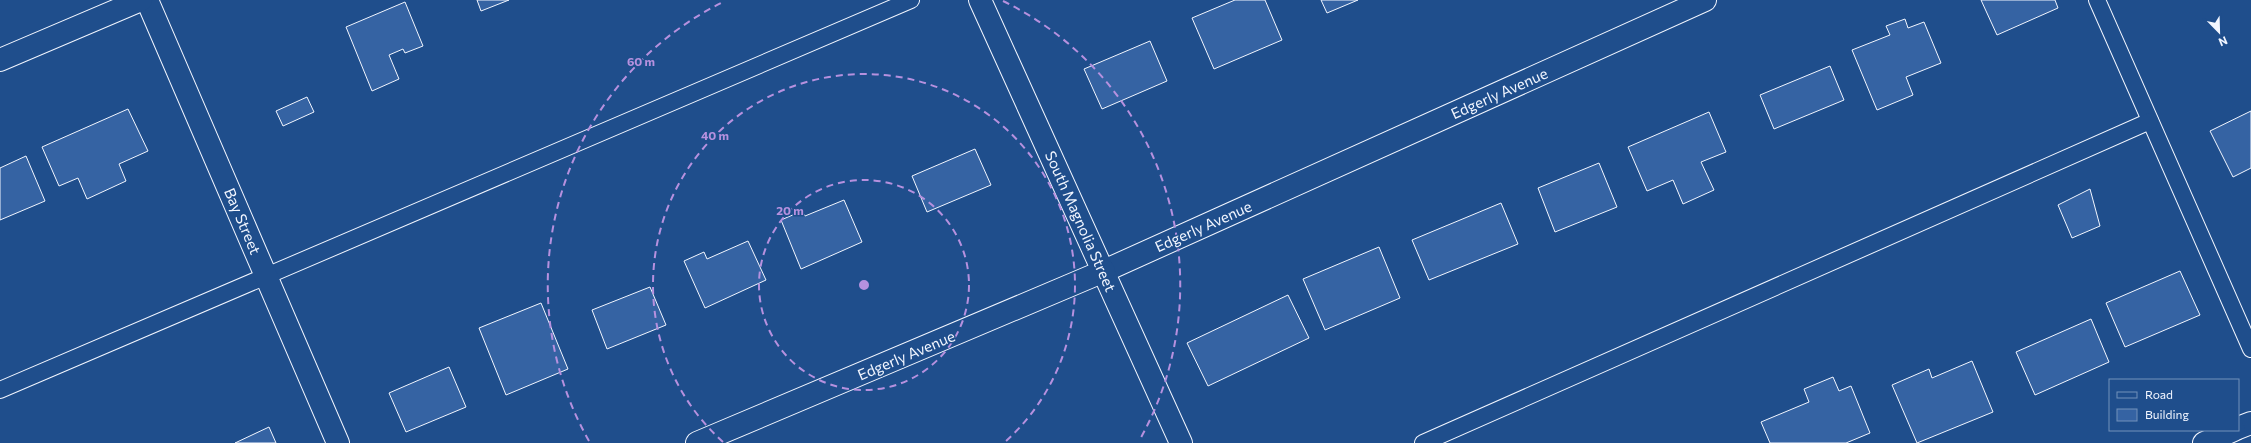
<svg xmlns="http://www.w3.org/2000/svg" width="2251" height="443" font-family="Commissioner,sans-serif">
<style>
.building{fill:#3563a3;stroke:#f2f6ff}
.lines{fill:none;stroke-linecap:round;stroke-linejoin:round}
.service-casing{stroke:#f2f6ff;stroke-width:18}
.minor-casing{stroke:#f2f6ff;stroke-width:24}
.tertiary-casing{stroke:#f2f6ff;stroke-width:24}
.service{stroke:#1f4e8c;stroke-width:16}
.minor{stroke:#1f4e8c;stroke-width:22}
.tertiary{stroke:#1f4e8c;stroke-width:22}
.ring{fill:none;stroke:#b691df;stroke-width:2;stroke-dasharray:7 5}
.labels{text-anchor:middle;dominant-baseline:central;stroke-width:3;stroke-linejoin:round;paint-order:stroke}
.street-label{font-size:15px;fill:#f2f6ff;stroke:#1f4e8c}
.centre{fill:#b691df;stroke:#1f4e8c;stroke-width:2}
.ring-label{font-size:12px;text-anchor:middle;font-weight:bold;fill:#b691df;stroke:#1f4e8c;stroke-width:3;stroke-linejoin:round;paint-order:stroke}
</style>
<rect width="100%" height="100%" fill="#1f4e8c"/>
<g class="building">
<path d="M477,0H509L481,11Z"/>
<path d="M1235,0H1265L1282,40L1214,69L1192,18Z"/>
<path d="M1321,0H1358L1327,13Z"/>
<path d="M1981,0H2055L2058,8L1997,35Z"/>
<path d="M405,2L423,46L405,53L403,49L389,55L399,79L372,91L346,27Z"/>
<path d="M1905,19L1908,28L1924,22L1941,63L1906,77L1913,95L1877,110L1852,50L1890,35L1886,26Z"/>
<path d="M1150,41L1167,81L1102,109L1084,69Z"/>
<path d="M1830,66L1844,100L1774,129L1760,95Z"/>
<path d="M307,97L314,112L283,126L276,111Z"/>
<path d="M128,109L148,151L119,164L126,181L87,199L78,178L59,186L42,147Z"/>
<path d="M2251,111V168L2233,177L2210,131Z"/>
<path d="M1709,112L1726,152L1701,162L1714,190L1683,204L1673,180L1647,191L1628,147Z"/>
<path d="M975,149L991,185L927,212L912,176Z"/>
<path d="M26,156L45,201L0,220V168Z"/>
<path d="M1599,163L1617,207L1555,232L1538,188Z"/>
<path d="M2090,189L2100,226L2072,238L2058,205Z"/>
<path d="M844,200L862,242L801,269L781,220L802,211L805,216Z"/>
<path d="M1501,203L1518,244L1429,280L1412,240Z"/>
<path d="M748,241L766,280L705,308L684,261L704,252L707,259Z"/>
<path d="M1379,247L1400,298L1325,330L1303,279Z"/>
<path d="M2180,271L2200,315L2125,347L2106,303Z"/>
<path d="M650,287L666,325L607,349L592,310Z"/>
<path d="M1288,295L1309,338L1208,386L1187,343Z"/>
<path d="M541,303L568,369L506,395L479,328Z"/>
<path d="M2091,319L2109,362L2035,395L2016,352Z"/>
<path d="M1972,361L1993,412L1917,443L1892,385L1929,369L1932,378Z"/>
<path d="M449,367L466,407L406,432L389,393Z"/>
<path d="M1833,377L1839,391L1851,386L1870,433L1846,443H1770L1761,422L1809,402L1804,389Z"/>
<path d="M269,427L276,443H235Z"/>
</g>
<g class="lines">
<g class="service-casing">
<g id="service">
<path d="M2097,0L2251,349"/>
<path d="M0,390L911,0"/>
<path d="M1423,443L2150,121"/>
</g>
</g>
<g class="minor-casing">
<g id="minor">
<path d="M147,0L338,443"/>
<path d="M0,60L141,0"/>
<path d="M1104,271L1705,0"/>
<path d="M2238,428L2251,423"/>
<path d="M2204,443L2234,430"/>
</g>
</g>
<g class="tertiary-casing">
<g id="tertiary">
<path d="M980,0L1181,443"/>
<path d="M697,443L1104,271"/>
</g>
</g>
<use href="#service" class="service"/>
<use href="#minor" class="minor"/>
<use href="#tertiary" class="tertiary"/>
</g>
<g class="ring">
<circle cx="864" cy="285" r="105"/>
<path d="M723 442A211 211 0 1 1 1005 442"/>
<path d="M589 441A316 316 0 0 1 725 1M1003 1A316 316 0 0 1 1139 441"/>
</g>
<g class="labels">
<g class="street-label">
<text transform="translate(1499 93) rotate(-24)">Edgerly Avenue</text>
<text transform="translate(243 221) rotate(67)">Bay Street</text>
<text transform="translate(1081 221) rotate(66)">South Magnolia Street</text>
<text transform="translate(1203 226) rotate(-24)">Edgerly Avenue</text>
<text transform="translate(906 355) rotate(-23)">Edgerly Avenue</text>
</g>
</g>
<circle cx="864" cy="285" r="6" class="centre"/>
<g class="ring-label">
<text x="641" y="66">60 m</text>
<text x="715" y="140">40 m</text>
<text x="790" y="215">20 m</text>
</g>
<rect x="2109" y="379" width="130" height="52" fill="#1f4e8c" stroke="#7391ba"/>
<rect x="2117" y="392" width="20" height="6" fill="#1f4e8c" stroke="#7391ba"/>
<text x="2145" y="399" font-size="12" fill="#f2f6ff">Road</text>
<rect x="2117" y="409" width="20" height="12" fill="#3563a3" stroke="#7391ba"/>
<text x="2145" y="419" font-size="12" fill="#f2f6ff">Building</text>
<g transform="translate(2219 32) rotate(157)" stroke="#1f4e8c" stroke-width="3" paint-order="stroke">
<path d="M0-3L7 15L0 10L-7 15Z" fill="#f2f6ff"/>
<text y="-6" font-size="11" font-weight="bold" text-anchor="middle" fill="#f2f6ff">N</text>
</g>
</svg>
